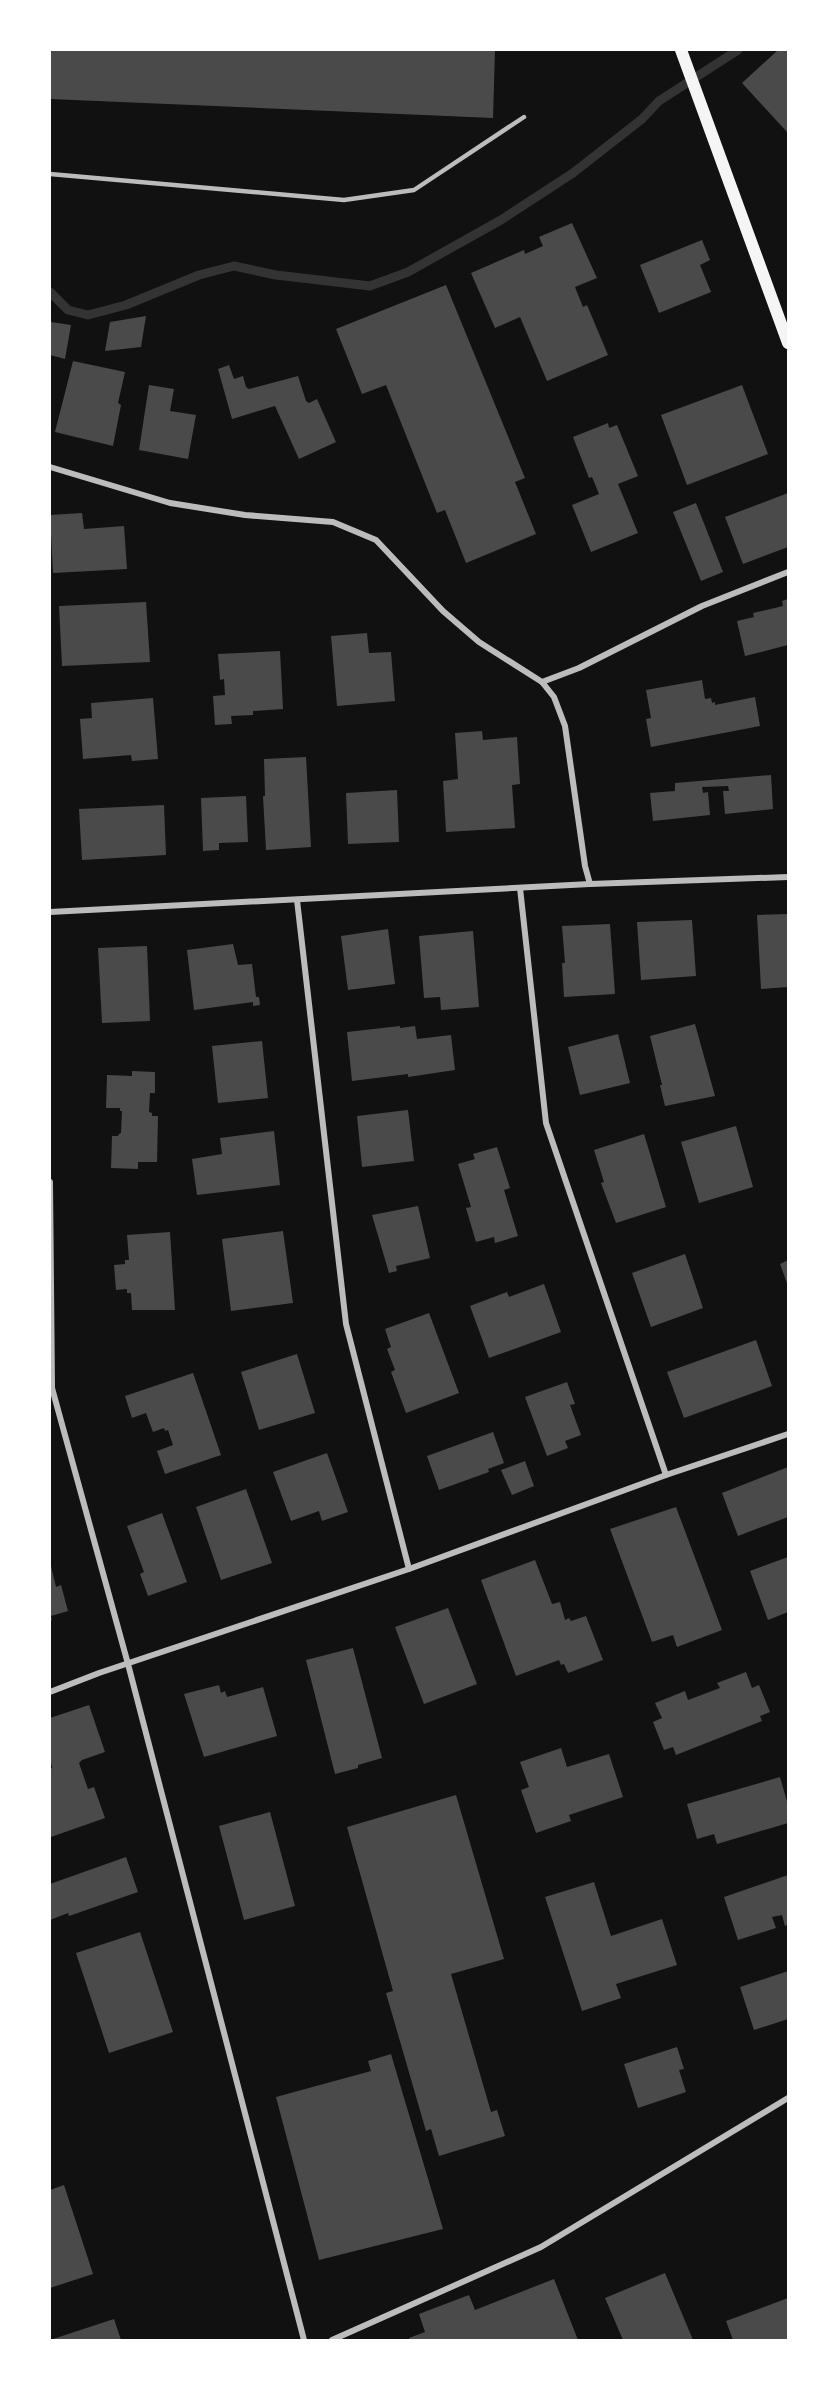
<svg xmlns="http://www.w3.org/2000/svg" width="838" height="2390" font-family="Montserrat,sans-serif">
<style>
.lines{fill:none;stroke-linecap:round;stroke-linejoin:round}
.stream{stroke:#333;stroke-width:9}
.building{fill:#4a4a4a}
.service{stroke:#bcbcbc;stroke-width:4.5}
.minor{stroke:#bcbcbc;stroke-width:6}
.secondary{stroke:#f5f5f5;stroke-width:12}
</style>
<rect width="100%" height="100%" fill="#111"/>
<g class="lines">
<path class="stream" d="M50,292L68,310L88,315L126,305L199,275L234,266L276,275L370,286L408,272L501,220L573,173L642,119L659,101L738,50"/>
</g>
<g class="building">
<path d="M50,50H495L493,118L50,99Z"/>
<path d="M778,50H788L787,132L742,83Z"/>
<path d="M572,223L597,278L575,287L583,307L587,305L608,355L547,381L520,317L495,328L471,273L524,250L525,254L543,246L539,237Z"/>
<path d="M702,240L710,260L700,265L711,292L659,313L640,265Z"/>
<path d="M446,285L525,478L515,482L536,534L466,563L445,510L437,513L386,385L362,394L336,329Z"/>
<path d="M146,316L141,347L105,351L110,322Z"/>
<path d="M51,322L71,325L65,359L50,355Z"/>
<path d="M73,361L125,372L118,403L121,405L113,446L55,432Z"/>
<path d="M229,365L234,379L243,376L246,387L249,389L298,376L306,401L309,403L317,399L336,442L299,459L275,406L232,419L218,369Z"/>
<path d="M149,385L174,389L170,411L196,415L188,459L139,450Z"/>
<path d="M742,385L768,454L687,485L661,415Z"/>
<path d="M608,423L609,428L617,425L638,476L618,484L638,533L591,552L572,505L599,494L592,477L589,478L573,437Z"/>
<path d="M788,493V547L743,564L725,517Z"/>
<path d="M696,503L723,572L701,581L673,512Z"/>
<path d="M82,513L84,529L124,526L127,569L53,573L50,515Z"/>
<path d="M788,599V645L745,656L737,621L754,617L753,613L783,606L782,601Z"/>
<path d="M146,602L150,662L62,666L59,606Z"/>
<path d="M367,633L369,653L391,652L395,701L337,706L331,636Z"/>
<path d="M280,651L283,709L253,711V715L231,716L232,724L215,725L213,696L225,695L224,679L220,680L218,654Z"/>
<path d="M702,680L705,699L711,698L712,703L715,702V705L755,697L760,726L651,747L646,719L651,718L646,690Z"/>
<path d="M153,698L158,759L132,761L131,755L83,759L80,719L92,718L91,703Z"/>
<path d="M482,731L483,740L517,737L520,784L512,785L515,828L446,832L443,781L458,779L455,733Z"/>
<path d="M306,757L311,847L266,850L263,796H265L264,759Z"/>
<path d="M771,775L773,809L725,814L723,791H729L728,786L702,787L703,793L708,792L710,815L653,821L650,793L675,791V783Z"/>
<path d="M397,790L399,842L348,844L346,793Z"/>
<path d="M246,796L248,842L219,843V850L203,851L201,798Z"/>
<path d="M164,805L166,855L82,860L79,809Z"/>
<path d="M788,914V987L761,989L757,915Z"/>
<path d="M692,920L696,976L641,980L637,922Z"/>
<path d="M610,924L615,994L564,997L562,963H565L562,926Z"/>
<path d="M388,929L395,984L348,990L341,936Z"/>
<path d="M473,931L479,1007L441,1010L440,997L424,998L419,936Z"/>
<path d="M233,944L238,965L252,964L256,997H259L260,1005L253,1006V1002L194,1010L187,950Z"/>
<path d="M147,946L150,1021L102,1023L98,948Z"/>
<path d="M695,1024L715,1096L665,1106L660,1085H662L650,1036Z"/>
<path d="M400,1026V1028L415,1026L417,1039L451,1035L455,1070L408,1077V1074L352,1081L347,1032Z"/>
<path d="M618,1034L630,1083L580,1095L568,1047Z"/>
<path d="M262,1041L268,1098L218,1103L212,1046Z"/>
<path d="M132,1071L155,1072V1093H150L149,1112L152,1113V1116H158L157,1162H138V1169L111,1168L112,1136H118L119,1134L121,1133L122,1111H120V1108H106L107,1075L132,1076Z"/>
<path d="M408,1110L414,1161L362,1167L357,1116Z"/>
<path d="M736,1126L753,1187L699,1203L681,1142Z"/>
<path d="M274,1131L280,1185L197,1195L192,1159L222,1154L220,1138Z"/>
<path d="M644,1134L666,1207L616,1223L601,1183L604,1182L594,1150Z"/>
<path d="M497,1147L510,1188L504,1190L518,1236L495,1243L494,1237L476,1242L466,1208L471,1207L458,1164L475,1159L473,1154Z"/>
<path d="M418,1206L430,1258L396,1266L397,1271L389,1273L372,1215Z"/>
<path d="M283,1231L293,1303L231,1311L222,1239Z"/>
<path d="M170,1232L175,1310H132L131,1293H127V1289L116,1290L114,1265L125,1264V1260H129L127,1235Z"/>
<path d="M685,1254L703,1308L651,1327L632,1273Z"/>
<path d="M788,1260V1286L780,1264Z"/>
<path d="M544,1284L561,1332L489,1358L470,1306L507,1292L509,1297Z"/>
<path d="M429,1313L459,1393L406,1413L391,1372L395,1370L387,1349L391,1347L385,1329Z"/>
<path d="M756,1340L772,1386L684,1418L667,1372Z"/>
<path d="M297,1354L315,1413L259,1430L241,1372Z"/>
<path d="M193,1373L221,1455L165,1474L157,1451L173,1445L168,1430L165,1431L164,1428L153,1432L146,1413L132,1418L125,1396Z"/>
<path d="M567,1382L575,1404L570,1405L581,1435L565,1441L568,1448L547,1456L525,1397Z"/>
<path d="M493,1432L504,1463L488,1469L489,1472L439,1490L427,1456Z"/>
<path d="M327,1453L348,1512L322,1521L319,1511L291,1521L273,1472Z"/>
<path d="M525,1461L534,1486L512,1495L501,1470Z"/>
<path d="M788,1467V1517L738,1536L722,1493Z"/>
<path d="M246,1489L272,1563L221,1580L196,1507Z"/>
<path d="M676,1507L722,1630L677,1647L673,1635L652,1642L610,1529Z"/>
<path d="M162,1513L187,1582L148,1596L140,1574L144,1572L127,1526Z"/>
<path d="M788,1557V1612L768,1620L750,1571Z"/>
<path d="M535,1560L552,1604L560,1602L565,1620L569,1618L571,1621L586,1616L603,1660L568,1673L564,1664L561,1665L559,1660L516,1676L481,1580Z"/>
<path d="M50,1562L56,1587L61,1585L68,1611L51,1616L52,1620L50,1621Z"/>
<path d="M448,1608L477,1684L424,1704L395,1627Z"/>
<path d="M353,1648L382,1758L358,1765V1768L335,1774L306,1660Z"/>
<path d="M746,1672L752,1688L759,1685L770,1712L760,1716L762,1721L676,1755L673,1747L664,1750L653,1722L662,1718L655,1703L685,1691L688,1700L720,1688L717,1683Z"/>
<path d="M219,1685L221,1693L225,1691L227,1697L263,1687L277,1736L204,1757L184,1694Z"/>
<path d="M89,1705L105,1752L82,1760L79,1763L88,1789L94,1787L105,1818L51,1837L50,1832V1771L52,1767L50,1759V1718Z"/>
<path d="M561,1748L567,1767L609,1754L623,1797L569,1815L571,1821L536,1833L521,1790L529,1787L520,1762Z"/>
<path d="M780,1777L788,1805V1823L717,1844L714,1834L697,1839L687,1804Z"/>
<path d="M456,1795L504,1959L451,1974L491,2112L497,2110L505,2136L439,2156L431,2129L426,2131L386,1993L393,1991L347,1827Z"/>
<path d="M270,1812L295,1906L244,1920L219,1826Z"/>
<path d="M126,1857L138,1892L69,1916L68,1913L50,1920V1884Z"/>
<path d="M788,1875V1925L785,1926L782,1915L772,1917L776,1928L738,1940L724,1897Z"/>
<path d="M594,1882L611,1936L662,1919L677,1965L616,1984L621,1998L582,2011L545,1897Z"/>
<path d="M140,1932L173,2032L109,2053L76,1953Z"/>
<path d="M788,1971V2019L754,2030L740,1987Z"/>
<path d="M677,2047L684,2069L679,2070L686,2092L638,2108L624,2064Z"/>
<path d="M391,2054L443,2229L319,2260L276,2097L371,2071L368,2061Z"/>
<path d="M64,2185L93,2274L50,2288V2190Z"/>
<path d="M665,2273L693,2340H623L605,2298Z"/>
<path d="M554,2279L578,2340H410L409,2338L425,2332L419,2314L469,2295L475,2310Z"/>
<path d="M788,2298V2340H733L726,2321Z"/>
<path d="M114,2319L121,2340H50Z"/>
</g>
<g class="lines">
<path class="service" d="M50,174L344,200L414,190L524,117"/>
<g class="minor">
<path d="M50,467L170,503L245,515L333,522L376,540L443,611L479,642L542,682L554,697L565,726L585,866L590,884"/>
<path d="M542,682L579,668L702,606L788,572"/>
<path d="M520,888L546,1123L666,1475"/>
<path d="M297,900L346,1324L409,1569"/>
<path d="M50,912L590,884L788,877"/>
<path d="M50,1182L52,1388L128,1664L304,2340"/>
<path d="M50,1692L99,1673L409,1569L666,1475L788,1434"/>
<path d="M332,2340L541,2247L788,2098"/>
</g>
<path class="secondary" d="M681,50L788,343"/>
</g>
<rect width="838" height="2390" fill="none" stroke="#ffffff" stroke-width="102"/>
</svg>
